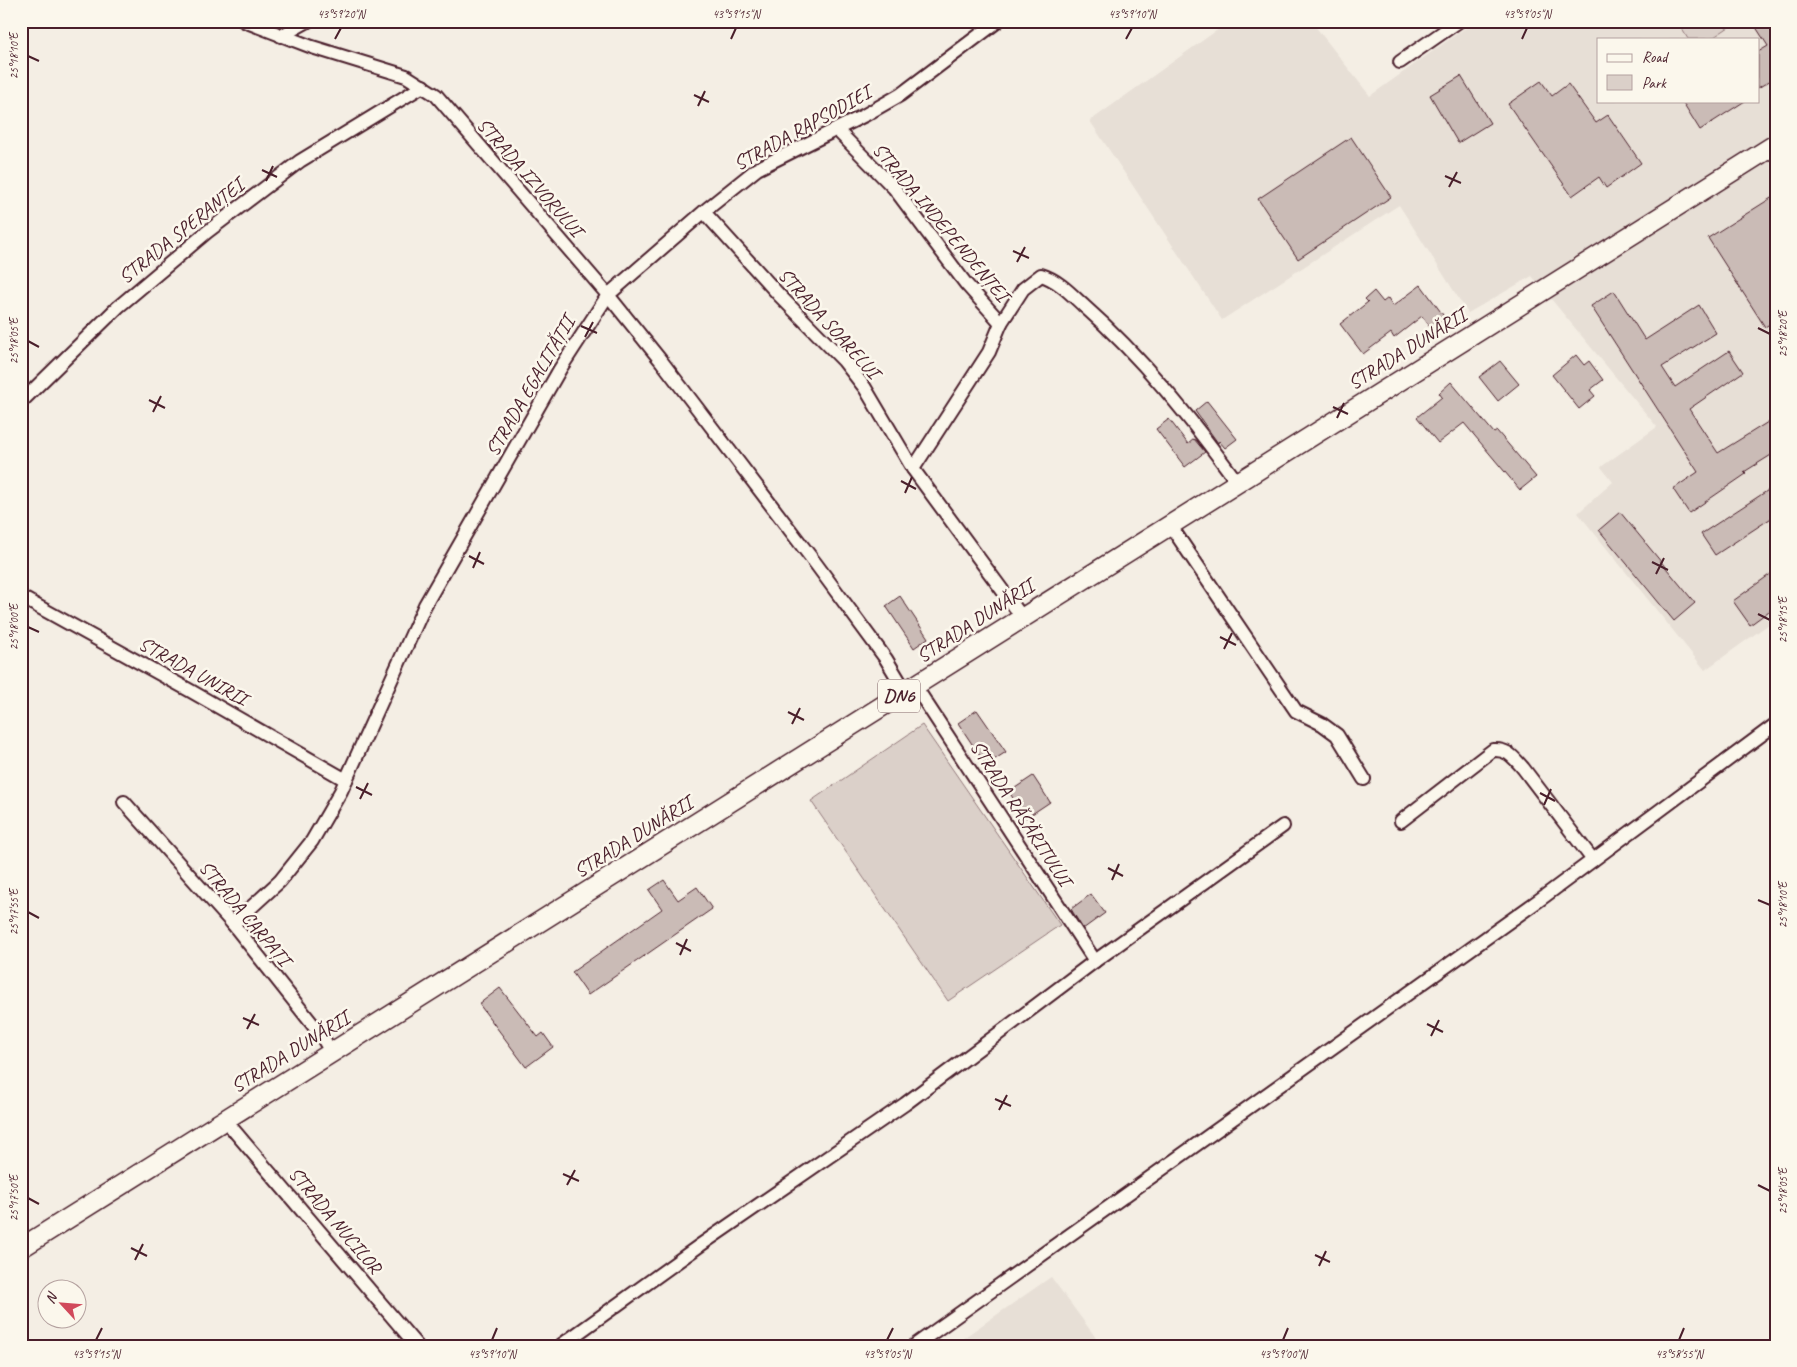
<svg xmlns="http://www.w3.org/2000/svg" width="1797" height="1367" font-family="Caveat,sans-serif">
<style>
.built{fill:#e7dfd6;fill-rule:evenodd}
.green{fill:#dbd0c9;stroke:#92787a}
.building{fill:#cabbb6;stroke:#4a1f2b}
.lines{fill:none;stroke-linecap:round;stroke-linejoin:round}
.street-casing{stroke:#4a1f2b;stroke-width:16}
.primary-casing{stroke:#4a1f2b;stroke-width:22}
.street{stroke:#fbf7ec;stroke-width:12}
.primary{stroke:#fbf7ec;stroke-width:19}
.ticks{fill:none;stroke:#4a1f2b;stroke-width:2}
.labels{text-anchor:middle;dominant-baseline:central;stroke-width:5;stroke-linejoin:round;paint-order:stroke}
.shield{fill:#fbf7ec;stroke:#7f6065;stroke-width:1}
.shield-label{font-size:19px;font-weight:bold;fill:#4a1f2b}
.street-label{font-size:20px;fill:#4a1f2b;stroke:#fbf7ec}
.neatline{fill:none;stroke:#4a1f2b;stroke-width:2}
.ticks-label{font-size:12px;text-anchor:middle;fill:#4a1f2b}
</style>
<rect width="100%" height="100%" fill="#f4eee4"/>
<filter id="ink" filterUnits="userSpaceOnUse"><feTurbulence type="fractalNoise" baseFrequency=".02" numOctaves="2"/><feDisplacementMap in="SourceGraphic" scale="10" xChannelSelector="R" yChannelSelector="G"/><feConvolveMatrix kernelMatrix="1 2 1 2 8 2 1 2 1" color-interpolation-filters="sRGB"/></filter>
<g filter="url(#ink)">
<g class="built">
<path d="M1230,21H1311L1370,96L1475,21H1776V619L1705,670L1578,513L1613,482L1601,467L1657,427L1532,276L1468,313L1399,205L1222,320L1090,121ZM1598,39H1758V101H1598Z"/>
<path d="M1051,1277L1102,1346H952Z"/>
</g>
<g class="green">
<path d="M1677,21H1730L1732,25L1711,39H1688Z"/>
<path d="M922,725L1060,925L948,1001L811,801Z"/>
</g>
<g class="building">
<path d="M1752,21H1776V77L1758,88V52L1768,46Z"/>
<path d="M1461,76L1490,123L1458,143L1430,95Z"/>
<path d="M1541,81L1552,96L1568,84L1596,123L1608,115L1641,163L1606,188L1599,177L1572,196L1508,104Z"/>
<path d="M1682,101H1745L1700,130Z"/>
<path d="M1351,137L1391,197L1298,259L1258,199Z"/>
<path d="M1776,195V320L1765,327L1708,238Z"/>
<path d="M1421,285L1446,319L1432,329L1422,316L1394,338L1391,333L1363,354L1340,324L1368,302L1365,299L1374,291L1383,302L1388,298L1393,306Z"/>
<path d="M1614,291L1645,340L1699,305L1716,333L1662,367L1675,387L1729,351L1743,372L1689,409L1718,453L1776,417V452L1744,472L1746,474L1689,513L1673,489L1698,472L1591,306Z"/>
<path d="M1576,355L1584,365L1589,361L1603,380L1590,390L1595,396L1579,409L1552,375Z"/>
<path d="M1500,361L1519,384L1498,401L1479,377Z"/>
<path d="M1451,382L1494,433L1497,431L1536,477L1520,490L1464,423L1438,443L1417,417L1442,397L1439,393Z"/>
<path d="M1207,401L1237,439L1225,448L1219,441L1218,443L1195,411Z"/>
<path d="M1169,419L1188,444L1194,439L1205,452L1185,467L1156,429Z"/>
<path d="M1776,485V515L1715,555L1701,534Z"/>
<path d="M1620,512L1695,603L1674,621L1599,530Z"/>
<path d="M1776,570V606L1750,625L1733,601Z"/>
<path d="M900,596L928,638L914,648L886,606Z"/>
<path d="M977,710L1006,752L986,765L958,723Z"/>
<path d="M1033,776L1050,802L1026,818L1009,792Z"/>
<path d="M664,880L678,900L697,887L712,909L588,995L572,972L662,909L649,890Z"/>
<path d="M1091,894L1105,913L1083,929L1071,909Z"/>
<path d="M500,988L538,1037L543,1033L553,1047L526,1067L479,1004Z"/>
</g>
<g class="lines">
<g class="street-casing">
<g id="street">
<path d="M244,21L312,47L406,76L436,95L608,295L662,362L816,564L886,659L906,692"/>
<path d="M281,36L308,21"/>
<path d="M1400,62L1459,21"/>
<path d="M837,130L894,188L966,284L1001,323"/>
<path d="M704,212L779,295L844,361L865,388L913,469"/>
<path d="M21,402L118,307L207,232L300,161L423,86"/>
<path d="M1170,525L1296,711L1322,724L1337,735L1364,779"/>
<path d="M21,597L189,690L346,780"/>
<path d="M1022,617L913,469L989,352L1001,323L1023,289L1041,275C1058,280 1071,294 1084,306C1142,357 1192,420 1237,482"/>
<path d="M915,686L1095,961"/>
<path d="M124,802L233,924L321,1035L332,1053"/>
<path d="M1401,821L1493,750C1508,749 1513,757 1523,768L1593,860"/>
<path d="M233,924L280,881L312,841L341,791L425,605L560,369L608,295L707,209L757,169L865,115L900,95L998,21"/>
<path d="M225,1120L417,1346"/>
<path d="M560,1346L699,1246L905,1104L1095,961L1283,826"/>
<path d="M914,1346L1542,898L1776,724"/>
</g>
</g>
<g class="primary-casing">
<path id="primary" d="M21,1248L1776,144"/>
</g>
<use href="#street" class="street"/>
<use href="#primary" class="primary"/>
</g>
</g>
<path class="ticks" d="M335,39L341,28M731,39L736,28M1126,39L1132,28M1522,39L1527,28M28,56L39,61M694,95L709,102M698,106L705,91M262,170L277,177M1445,176L1461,183M266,181L273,166M1449,187L1457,172M1013,251L1029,258M1017,262L1025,247M581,326L597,333M1758,328L1770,334M585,337L593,322M28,341L39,347M149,400L165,408M1333,407L1348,414M153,412L161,396M1337,418L1344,403M901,481L916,489M905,493L912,477M469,556L484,564M1652,562L1668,570M473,568L480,552M1656,574L1664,558M1758,614L1770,620M28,627L39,632M1220,637L1236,645M1224,649L1232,633M788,712L804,720M792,724L800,708M356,787L372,795M1540,793L1555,801M360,799L368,783M1544,805L1551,789M1108,868L1123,876M1112,880L1119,864M1758,900L1770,905M28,912L39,918M676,943L691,951M680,955L687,939M243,1018L259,1025M1427,1024L1443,1032M247,1029L255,1014M1431,1036L1439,1020M995,1099L1011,1106M999,1110L1007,1095M563,1174L579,1181M567,1185L575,1170M1758,1185L1770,1191M28,1198L39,1204M131,1248L147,1256M1315,1255L1330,1262M135,1260L143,1244M1319,1266L1326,1251M96,1340L102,1328M492,1340L497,1328M887,1340L893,1328M1283,1340L1288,1328M1679,1340L1684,1328"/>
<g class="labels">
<rect class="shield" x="878" y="679.5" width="42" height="33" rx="4"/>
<g class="shield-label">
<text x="899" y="696">DN6</text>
</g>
<g class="street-label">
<text transform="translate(802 128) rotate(-29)">STRADA RAPSODIEI</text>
<text transform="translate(530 177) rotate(49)">STRADA IZVORULUI</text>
<text transform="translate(941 222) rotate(50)">STRADA INDEPENDENȚEI</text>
<text transform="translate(181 231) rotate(-39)">STRADA SPERANȚEI</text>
<text transform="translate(829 323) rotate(48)">STRADA SOARELUI</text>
<text transform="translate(1407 349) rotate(-32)">STRADA DUNĂRII</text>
<text transform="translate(530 386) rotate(-60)">STRADA EGALITĂȚII</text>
<text transform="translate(975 621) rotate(-33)">STRADA DUNĂRII</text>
<text transform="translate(193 671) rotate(29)">STRADA UNIRII</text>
<text transform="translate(1021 813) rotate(57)">STRADA RĂSĂRITULUI</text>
<text transform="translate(633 837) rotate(-32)">STRADA DUNĂRII</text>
<text transform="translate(245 913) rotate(50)">STRADA CARPAȚI</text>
<text transform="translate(290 1052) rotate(-32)">STRADA DUNĂRII</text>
<text transform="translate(335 1220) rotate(50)">STRADA NUCILOR</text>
</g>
</g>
<rect width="1797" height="1367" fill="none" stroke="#fbf7ec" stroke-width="55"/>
<rect x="1597" y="38" width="162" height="65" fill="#fbf7ec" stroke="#b4a19f"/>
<rect x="1607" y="54" width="25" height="8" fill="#fbf7ec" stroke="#b4a19f"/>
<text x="1642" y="62" font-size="15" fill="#4a1f2b">Road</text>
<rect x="1607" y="75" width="25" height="15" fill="#dbd0c9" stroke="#b4a19f"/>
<text x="1642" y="88" font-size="15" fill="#4a1f2b">Park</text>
<g transform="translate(62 1304) rotate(296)"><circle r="24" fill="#fbf7ec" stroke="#b4a19f"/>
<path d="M0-4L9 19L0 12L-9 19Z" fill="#d1495b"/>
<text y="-8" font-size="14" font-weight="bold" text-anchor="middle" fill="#4a1f2b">N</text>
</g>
<rect x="28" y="28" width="1742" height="1312" class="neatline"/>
<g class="ticks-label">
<text x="341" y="18">43°59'20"N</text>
<text x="736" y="18">43°59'15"N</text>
<text x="1132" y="18">43°59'10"N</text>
<text x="1527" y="18">43°59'05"N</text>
<text transform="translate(14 56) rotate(-90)" y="4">25°18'10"E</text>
<text transform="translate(1783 334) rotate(-90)" y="4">25°18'20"E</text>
<text transform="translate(14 341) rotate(-90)" y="4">25°18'05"E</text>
<text transform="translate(1783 620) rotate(-90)" y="4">25°18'15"E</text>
<text transform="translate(14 627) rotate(-90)" y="4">25°18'00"E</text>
<text transform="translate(1783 905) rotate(-90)" y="4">25°18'10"E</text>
<text transform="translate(14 912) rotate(-90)" y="4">25°17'55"E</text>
<text transform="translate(1783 1191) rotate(-90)" y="4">25°18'05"E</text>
<text transform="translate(14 1198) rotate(-90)" y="4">25°17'50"E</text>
<text x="96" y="1358">43°59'15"N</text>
<text x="492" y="1358">43°59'10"N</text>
<text x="887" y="1358">43°59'05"N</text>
<text x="1283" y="1358">43°59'00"N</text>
<text x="1679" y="1358">43°58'55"N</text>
</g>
</svg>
